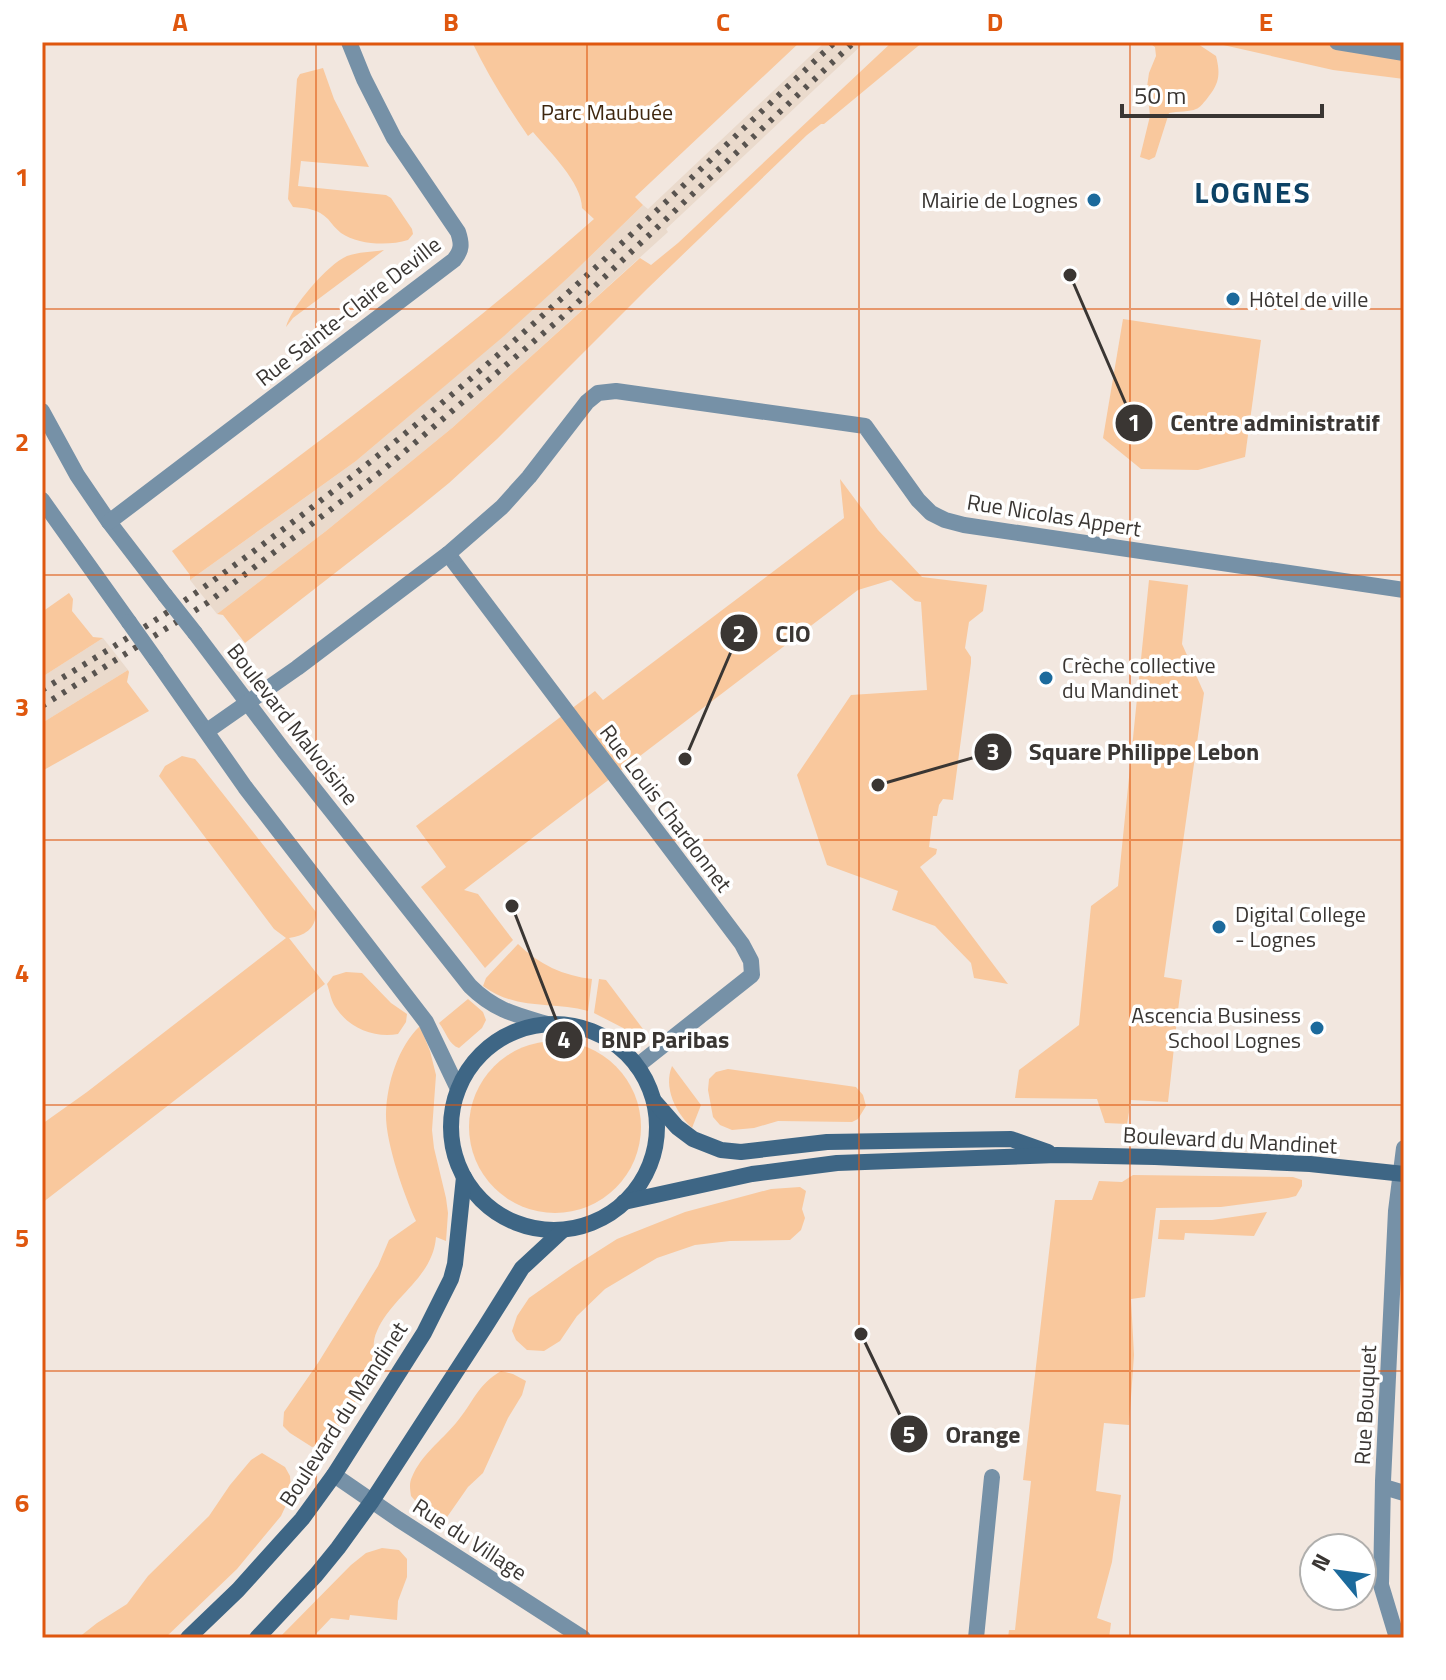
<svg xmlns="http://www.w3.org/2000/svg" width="1446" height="1680" font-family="'Titillium Web',sans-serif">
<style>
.built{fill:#eadacc}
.green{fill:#f9c89d}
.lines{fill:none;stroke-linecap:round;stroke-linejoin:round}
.street{stroke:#7691a7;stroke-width:16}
.secondary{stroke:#3e6685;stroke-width:16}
.rail{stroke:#58534f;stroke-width:6;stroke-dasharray:4 8;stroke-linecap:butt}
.street-bridge{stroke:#7691a7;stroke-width:16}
.grid{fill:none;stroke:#df570e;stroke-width:2;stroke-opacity:0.55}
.poi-dot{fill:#1c6a9c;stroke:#fff;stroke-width:3}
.labels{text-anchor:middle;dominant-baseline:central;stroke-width:7;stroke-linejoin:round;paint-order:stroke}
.park-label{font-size:22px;fill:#3e260e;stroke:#fff}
.poi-label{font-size:22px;fill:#3a3633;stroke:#fff;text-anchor:start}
.street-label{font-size:22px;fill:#3a3633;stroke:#fff}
.district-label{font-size:30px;font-weight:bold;letter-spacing:2px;fill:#0c4265;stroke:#fff}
.leader{fill:none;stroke:#3a3633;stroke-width:3}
.callout-dot{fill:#3a3633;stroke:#fff;stroke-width:3}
.mark-label{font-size:24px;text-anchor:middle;font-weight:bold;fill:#fff}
.callout-label{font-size:24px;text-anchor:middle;font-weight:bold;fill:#3a3633;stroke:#fff;stroke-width:7;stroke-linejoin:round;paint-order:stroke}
.neatline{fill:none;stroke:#df570e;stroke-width:3}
.grid-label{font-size:26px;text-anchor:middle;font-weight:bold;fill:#df570e}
</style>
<rect width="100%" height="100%" fill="#f2e7df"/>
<g class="built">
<path d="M825,42H865L666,229L668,232L452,428L326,531L217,614L190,580L356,461L428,400L571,275L643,205L648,209Z"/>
<path d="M103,638L128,670L42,723V677Z"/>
</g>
<g class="green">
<path d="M472,42H800L635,197L643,205L571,275L504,336L356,461L190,580V575L172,551C316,444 460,338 594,219L582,208C582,183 549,151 533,132L528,136C507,106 488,75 472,42Z"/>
<path d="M892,42H923L824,124H821L807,135L647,289L497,439L449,483L411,514L245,643L223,615L217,614L326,531L452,428L640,258L651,265L678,243Z"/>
<path d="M1148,42H1195L1216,56C1221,76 1219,84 1206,100C1203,103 1200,108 1196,109C1191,112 1177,111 1169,113L1155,157L1149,160L1140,157L1150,116L1147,87L1149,73L1156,56L1155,47Z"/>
<path d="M1210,42H1404V79L1333,70Z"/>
<path d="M323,68L334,99L369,167L301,161L298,186L386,195L391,198L412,229L413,234L408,240C389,246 358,245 341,233C336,229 332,224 328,219C318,209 307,208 293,207L288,199L297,79L300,74Z"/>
<path d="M384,250L293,318L286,327C291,307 328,264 347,256C358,252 372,252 384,250Z"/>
<path d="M1123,319L1261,340L1245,457L1198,470L1141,469L1103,438Z"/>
<path d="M840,479L878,530L922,577L987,585L983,611L969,622L965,648L971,657V663L953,800L943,799L939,805L937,816H933L929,847L937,849L936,854L920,867L1008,984L974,978L971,963L935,926L892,910L898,891L827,865L797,775L851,695L927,690L921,602L915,601L891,580L858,590L464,890L478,894L513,940L485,968L421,887L446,867L416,826L595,691L603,700L844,518Z"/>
<path d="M1149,580L1188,585L1182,644L1204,693L1164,977L1182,980C1176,1021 1173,1061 1168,1102L1131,1100L1127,1124L1105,1123L1097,1099L1015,1098L1019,1070L1079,1025L1091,906L1118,886Z"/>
<path d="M69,593L73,599L72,611L93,637L103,638L42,677V612Z"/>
<path d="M128,670L129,672L127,682L149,711L42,771V723Z"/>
<path d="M182,756L195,759L201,766L316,912C316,929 304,936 289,938L325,984L42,1203V1124L87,1092L286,938L274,929L159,776L165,766Z"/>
<path d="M518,944C538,964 564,976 592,979L588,1011C551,1001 517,1011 483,986L486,978Z"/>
<path d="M346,972L362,973L391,1003L407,1014L406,1022L398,1034C375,1038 350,1029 336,1008C331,1001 330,992 327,984L333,976Z"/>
<path d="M599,979L606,980L646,1033L629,1031L594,1013Z"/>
<path d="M468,999L483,1012L486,1020L482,1028L459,1048C449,1045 446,1032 439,1023Z"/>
<path d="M420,1026L430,1051L436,1075L432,1130L434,1148L446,1198L448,1213L446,1241L436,1237C433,1278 392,1296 377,1331C370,1345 377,1359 373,1374C372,1379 366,1385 363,1390C353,1405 343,1422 331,1436L323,1444L312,1447L290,1433L283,1426L284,1412L318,1363L378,1266L389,1240L416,1221C404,1195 385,1141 386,1113C387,1083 398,1047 420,1026Z"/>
<circle cx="555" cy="1127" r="86"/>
<path d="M672,1066L701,1105L692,1128C676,1113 663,1088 672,1066Z"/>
<path d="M728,1069L856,1087L863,1095L866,1106L858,1119L852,1122L778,1121L754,1128L732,1130L720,1125L713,1117L708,1090L709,1079L716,1072Z"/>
<path d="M1133,1175L1293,1177L1302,1180V1186L1296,1196L1288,1198L1221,1207L1156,1208L1145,1297L1131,1299L1134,1355L1129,1425L1104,1423L1096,1491L1121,1495L1112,1562L1097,1618L1111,1623L1109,1638H1008L1009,1630H1015L1031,1481L1023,1480L1055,1200H1092L1099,1181L1122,1182Z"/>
<path d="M800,1187L806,1191L802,1209L805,1218L801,1230L790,1240L730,1241L695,1245L657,1258L605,1289L577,1316L560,1341L544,1351L527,1350L516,1340L512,1331L517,1316L529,1298L573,1267L617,1239L685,1212L771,1189Z"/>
<path d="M1267,1212L1254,1236L1185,1233L1184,1240L1158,1239L1160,1220H1212Z"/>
<path d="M501,1371L513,1374L526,1381L522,1395L508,1418L483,1473L468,1487L445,1520C430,1515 421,1508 411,1496C410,1489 409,1483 412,1477C421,1455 441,1441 456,1423C473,1403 477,1385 501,1371Z"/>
<path d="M262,1453L285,1467L290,1476L291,1488L288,1501L281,1516L237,1569L165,1638H78L97,1623L127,1604L148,1576L209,1516L230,1485L251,1460Z"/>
<path d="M382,1548L399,1550L407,1559V1577L398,1601L397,1620L350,1615L349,1620L331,1618L312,1638H279L351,1565L366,1553Z"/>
</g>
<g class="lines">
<g class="street">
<path d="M1337,42L1404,53"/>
<path d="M42,411L77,475L109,522L165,595"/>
<path d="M42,500L129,622"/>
<path d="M109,522L454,260C462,250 462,244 458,232L394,138L364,79L349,42"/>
<path d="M448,554L742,944L751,961L752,975L637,1066"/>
<path d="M195,633L284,751L470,986C494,1010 516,1015 547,1024"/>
<path d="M156,660L245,787L426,1022L458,1089"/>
<path d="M207,731L297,668L448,554L502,507L529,477L587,402L598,393L616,391L865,426L918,500L931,513L945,520L964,525L1404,590"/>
<path d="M334,1475L398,1519L583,1638"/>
<path d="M1384,1487L1404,1493"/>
<path d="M976,1638L992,1477"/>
<path d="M1397,1638L1381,1585L1383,1481L1396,1211L1404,1148"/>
</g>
<g class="secondary">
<circle cx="554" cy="1127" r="103"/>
<path d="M655,1102L677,1127L693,1139L721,1150L741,1152L827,1142L1011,1139L1048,1152"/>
<path d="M624,1202L752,1174L837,1163L1057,1155L1155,1157L1310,1164L1404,1174"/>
<path d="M188,1638L238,1590L302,1519L334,1475L424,1333L451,1279L455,1264L464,1177"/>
<path d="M257,1638L316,1575L338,1548L372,1501L485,1327L522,1268L563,1230"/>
</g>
<g class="rail">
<path d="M42,690C95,658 149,626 200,590C303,517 403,438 499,354C614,254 723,147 835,42"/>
<path d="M42,706L207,603L383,470L560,319L854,42"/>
</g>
<g class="street-bridge">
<path d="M165,595L195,633"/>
<path d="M129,622L156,660"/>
</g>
</g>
<path class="grid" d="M316,42V1638M587,42V1638M859,42V1638M1130,42V1638M42,309H1404M42,575H1404M42,840H1404M42,1105H1404M42,1371H1404"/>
<g class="poi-dot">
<circle cx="1094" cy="200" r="8"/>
<circle cx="1233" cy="299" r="8"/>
<circle cx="1046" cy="678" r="8"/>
<circle cx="1219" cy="927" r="8"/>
<circle cx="1317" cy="1028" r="8"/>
</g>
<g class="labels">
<g class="park-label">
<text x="607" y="112">Parc Maubuée</text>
</g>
<g class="poi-label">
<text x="1078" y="200" text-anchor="end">Mairie de Lognes</text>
<text x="1249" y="299">Hôtel de ville</text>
<text x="1062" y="665">Crèche collective<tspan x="1062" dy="25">du Mandinet</tspan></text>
<text x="1235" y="914">Digital College<tspan x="1235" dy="25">- Lognes</tspan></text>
<text x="1301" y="1015" text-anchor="end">Ascencia Business<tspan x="1301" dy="25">School Lognes</tspan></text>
</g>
<g class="street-label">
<text transform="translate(348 311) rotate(-38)">Rue Sainte-Claire Deville</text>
<text transform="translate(1054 515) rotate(9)">Rue Nicolas Appert</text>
<text transform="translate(293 724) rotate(52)">Boulevard Malvoisine</text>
<text transform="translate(666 808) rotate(53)">Rue Louis Chardonnet</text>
<text transform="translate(1230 1140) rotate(3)">Boulevard du Mandinet</text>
<text transform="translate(1365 1405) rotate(-87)">Rue Bouquet</text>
<text transform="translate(343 1414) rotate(-57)">Boulevard du Mandinet</text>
<text transform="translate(470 1539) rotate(33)">Rue du Village</text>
</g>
<g class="district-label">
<text x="1253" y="192">LOGNES</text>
</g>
</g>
<path class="leader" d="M1070 275L1134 423M685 759L739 633M878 785L993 752M512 906L564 1040M861 1334L909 1434"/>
<g class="callout-dot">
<circle cx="1070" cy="275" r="8"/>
<circle cx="685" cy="759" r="8"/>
<circle cx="878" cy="785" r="8"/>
<circle cx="512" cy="906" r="8"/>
<circle cx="861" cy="1334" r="8"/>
<circle cx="1134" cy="423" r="20"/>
<circle cx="739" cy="633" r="20"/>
<circle cx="993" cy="752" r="20"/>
<circle cx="564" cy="1040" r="20"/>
<circle cx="909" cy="1434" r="20"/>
</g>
<g class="mark-label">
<text x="1134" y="431">1</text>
<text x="739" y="642">2</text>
<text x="993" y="760">3</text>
<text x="564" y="1048">4</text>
<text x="909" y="1443">5</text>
</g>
<g class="callout-label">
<text x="1275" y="431">Centre administratif</text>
<text x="793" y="642">CIO</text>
<text x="1144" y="760">Square Philippe Lebon</text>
<text x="665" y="1048">BNP Paribas</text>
<text x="983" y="1443">Orange</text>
</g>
<rect width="1446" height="1680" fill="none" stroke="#ffffff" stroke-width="88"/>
<g transform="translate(1338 1572) rotate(299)"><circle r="38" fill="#ffffff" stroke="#b0afad" stroke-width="2"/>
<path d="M0-6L14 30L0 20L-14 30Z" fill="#1c6a9c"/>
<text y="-12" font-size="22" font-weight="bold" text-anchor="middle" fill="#3a3633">N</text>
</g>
<path d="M1122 104v12h200v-12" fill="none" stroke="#3a3633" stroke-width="4"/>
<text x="1134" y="104" font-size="24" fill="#3a3633" stroke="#ffffff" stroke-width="6" paint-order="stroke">50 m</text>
<rect x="44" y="44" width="1358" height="1592" class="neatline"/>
<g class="grid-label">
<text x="180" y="31">A</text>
<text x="451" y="31">B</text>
<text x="723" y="31">C</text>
<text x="995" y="31">D</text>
<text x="1266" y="31">E</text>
<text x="22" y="186">1</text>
<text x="22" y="451">2</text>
<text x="22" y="716">3</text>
<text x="22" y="982">4</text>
<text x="22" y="1247">5</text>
<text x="22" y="1512">6</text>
</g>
</svg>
